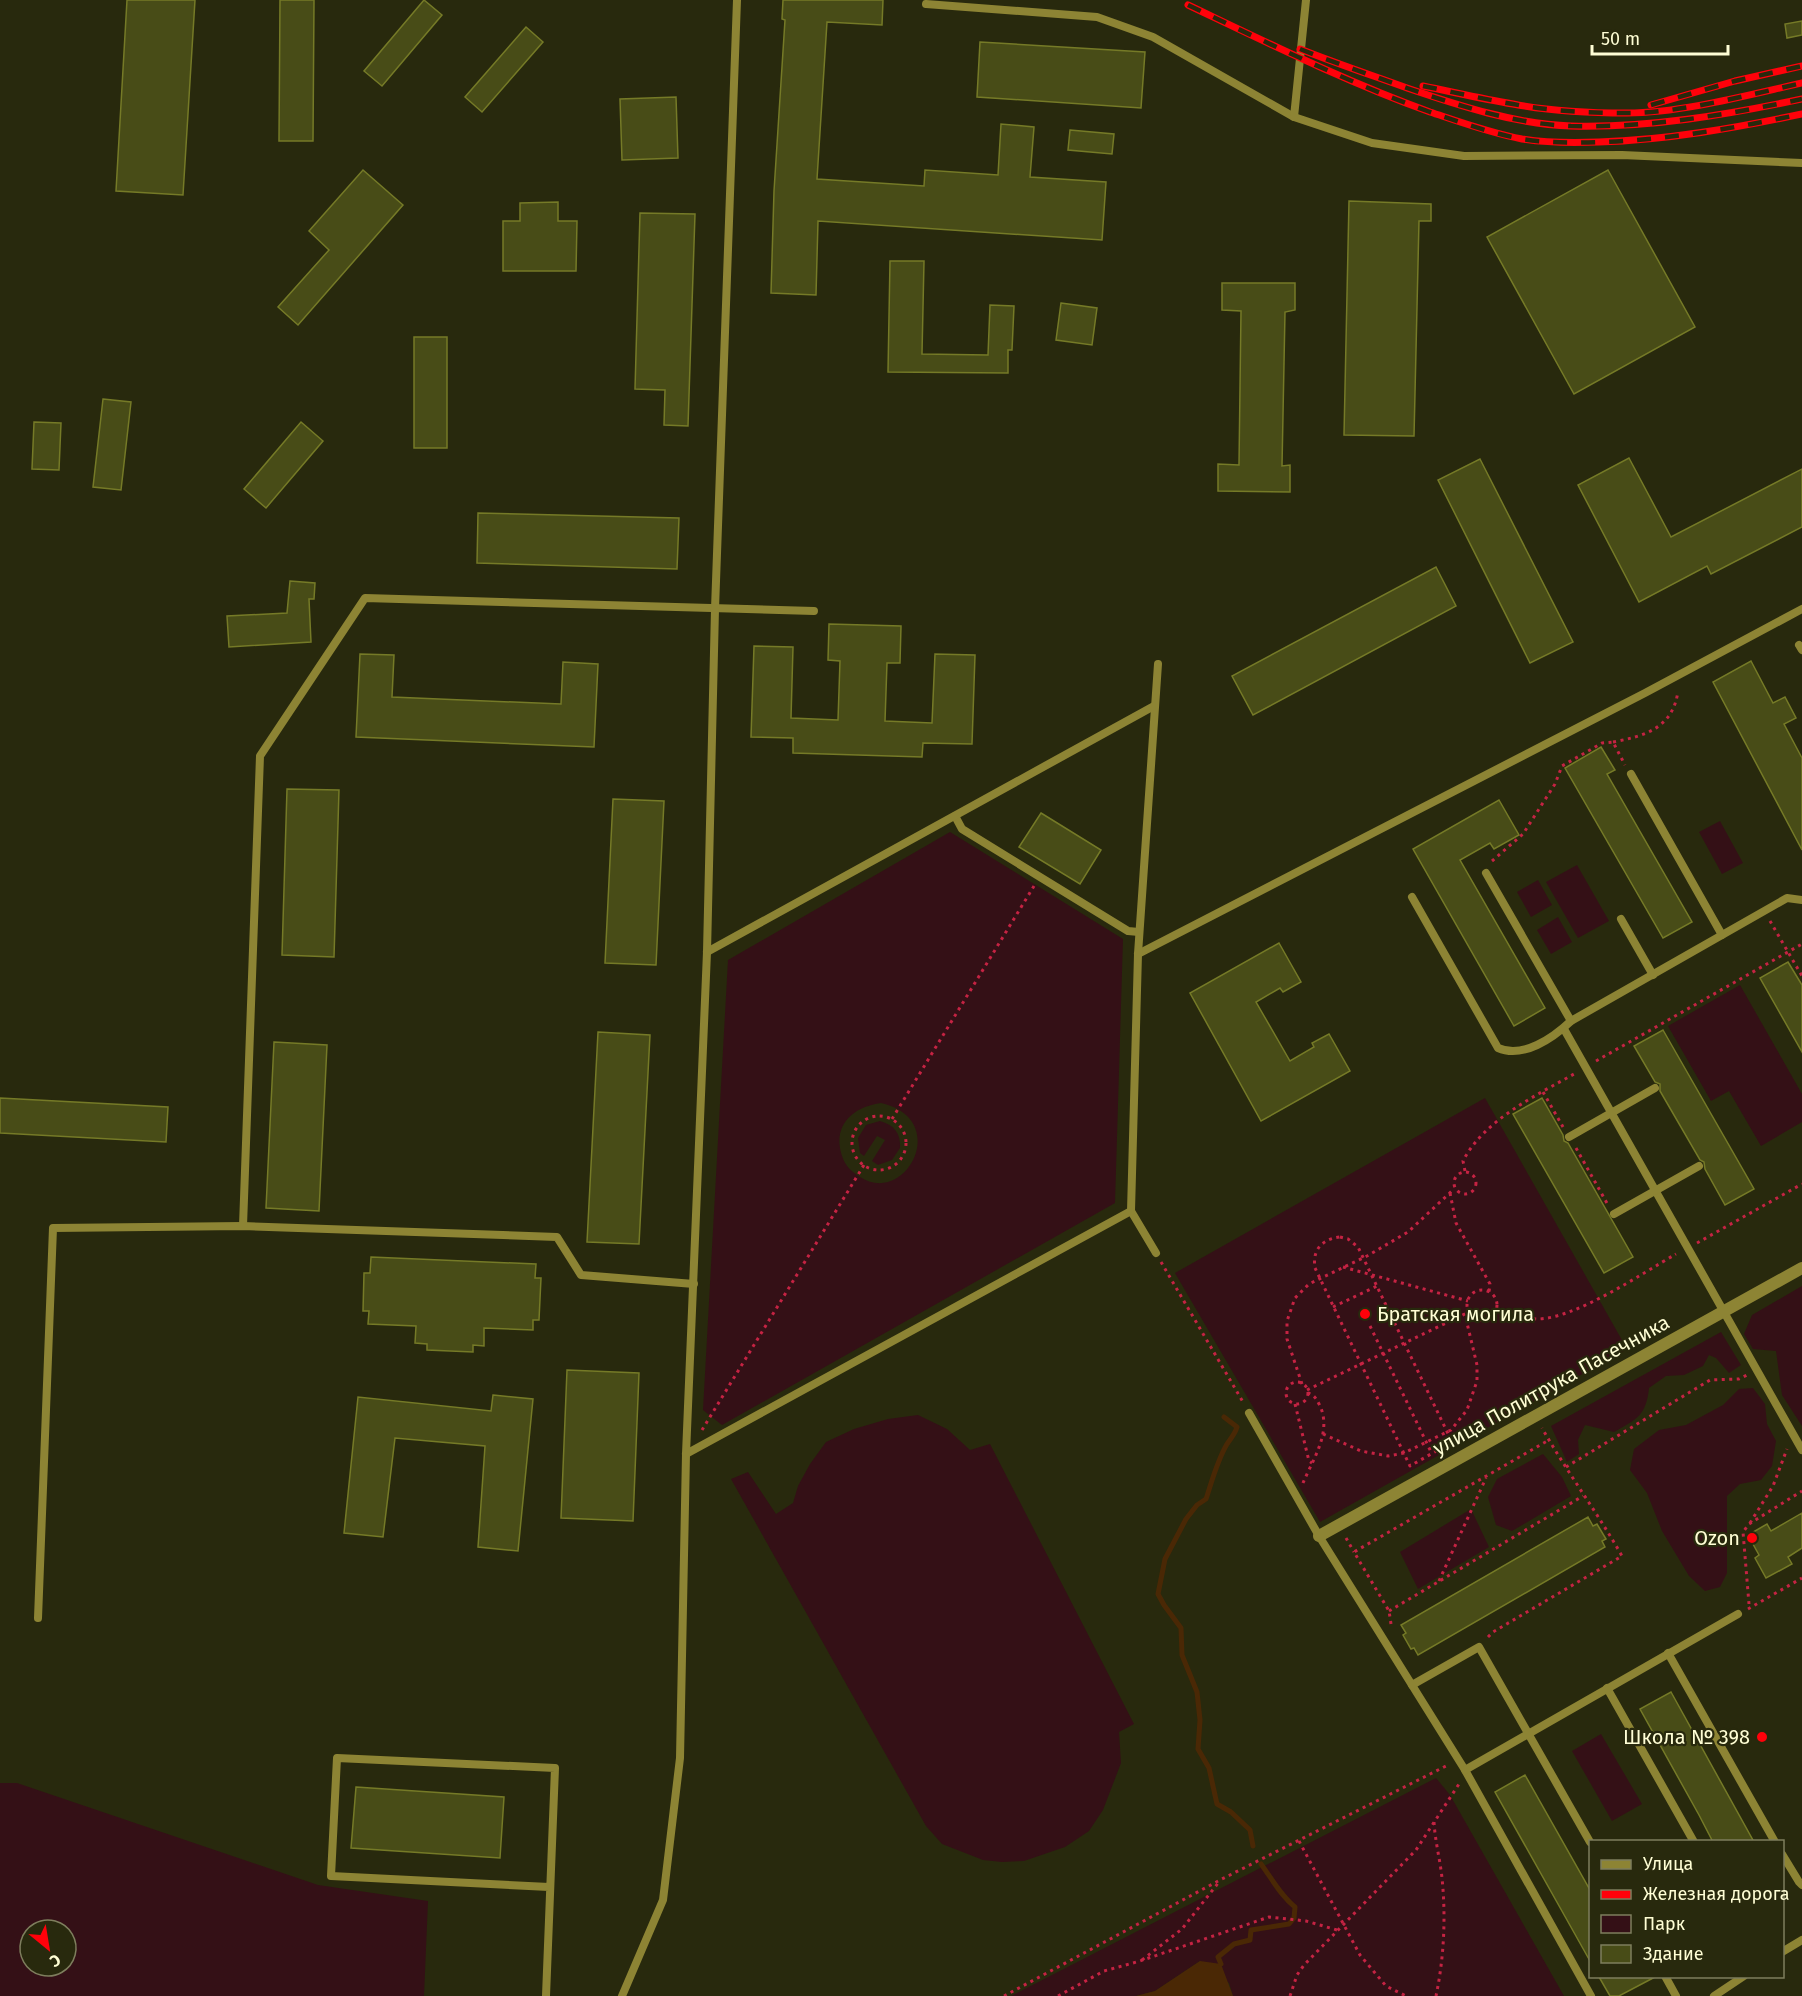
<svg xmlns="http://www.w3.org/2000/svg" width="1802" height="1996" font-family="'Fira Sans',sans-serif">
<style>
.green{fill:#341016;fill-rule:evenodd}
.water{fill:#4a2805}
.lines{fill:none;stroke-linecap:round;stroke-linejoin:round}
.stream{stroke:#4a2805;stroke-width:5}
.building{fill:#484c17;stroke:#757a27;stroke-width:1.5}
.path{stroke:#c52343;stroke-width:3;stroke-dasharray:3 4.5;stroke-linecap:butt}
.service{stroke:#8d8434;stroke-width:8}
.minor{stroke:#8d8434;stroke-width:12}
.rail-casing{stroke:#ff010a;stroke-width:7}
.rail{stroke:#28290d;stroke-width:4.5;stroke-dasharray:14;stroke-linecap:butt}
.poi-dot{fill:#ff010a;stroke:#28290d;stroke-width:2}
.labels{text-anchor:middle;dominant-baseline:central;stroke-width:4.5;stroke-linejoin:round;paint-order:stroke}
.poi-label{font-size:20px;fill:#fffed5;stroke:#28290d;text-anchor:end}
.street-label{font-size:20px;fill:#fffed5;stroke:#28290d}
</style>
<rect width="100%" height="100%" fill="#28290d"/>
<g class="green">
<path d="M1720,821L1743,863L1722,874L1699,832Z"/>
<path d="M950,832L1123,939L1115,1203L722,1425L703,1410L728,960ZM881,1103C952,1119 906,1207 860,1177C852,1172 845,1166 842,1156C832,1126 852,1107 881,1103Z"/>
<path d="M1577,865L1609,921L1578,938L1546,882Z"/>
<path d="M1538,880L1552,905L1531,917L1517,892Z"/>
<path d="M1558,917L1572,942L1551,954L1537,930Z"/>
<path d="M1740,985L1802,1094V1122L1761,1146L1729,1091L1711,1101L1668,1026Z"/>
<path d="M1485,1098L1627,1349L1320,1522L1175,1273Z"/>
<path d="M880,1121C894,1125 901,1133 900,1148L892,1160L878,1165L872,1161L885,1140L877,1136L864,1156L860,1153L858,1138L866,1125Z"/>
<path d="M1802,1286V1426L1782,1395L1776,1351L1753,1349L1744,1334L1752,1315Z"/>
<path d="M1721,1332L1741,1365L1729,1373L1716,1358L1709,1355L1703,1366L1684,1375L1666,1376L1649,1388C1646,1416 1637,1419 1614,1432L1585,1425L1578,1440L1579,1454L1567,1462L1551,1426Z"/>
<path d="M1753,1388L1765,1404L1767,1424L1776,1441L1772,1466L1761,1480L1740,1484L1727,1496V1573L1720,1587L1705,1591L1689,1576L1662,1531L1647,1493L1630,1470L1634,1449L1659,1430L1686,1425L1723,1405L1739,1389Z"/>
<path d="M918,1415L947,1429L970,1450L990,1444L1134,1724L1119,1732L1121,1763L1103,1810L1089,1831L1065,1847L1024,1861L1002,1862L983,1860L942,1844L926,1826L731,1479L748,1472L776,1514L793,1503L798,1486L810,1464L826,1442L854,1429L888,1419Z"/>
<path d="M1543,1454L1562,1477L1571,1496L1512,1531L1496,1525L1488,1497L1497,1479Z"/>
<path d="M1471,1509L1489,1547L1418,1589L1400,1552Z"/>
<path d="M1601,1734L1642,1804L1612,1821L1572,1751Z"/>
<path d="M1436,1778L1450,1795L1564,1996H1233L1229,1983L1200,1961L1155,1991L1136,1996H1011Z"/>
<path d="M0,1783H17L318,1885L428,1901L424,1996H0ZM30,1930H66V1966H30Z"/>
</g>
<path class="water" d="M1200,1961L1221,1964L1233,1996H1136L1155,1991Z"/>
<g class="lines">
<g class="stream">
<path d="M1224,1417L1237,1427C1235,1434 1231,1438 1227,1444C1217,1461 1212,1481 1206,1499L1197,1505L1186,1519L1165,1559L1158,1594L1164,1605L1181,1628L1182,1655L1197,1692L1200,1720L1198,1749L1209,1768L1217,1804L1231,1812L1250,1830L1253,1846"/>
<path d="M1221,1964L1218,1957L1234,1944L1250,1940L1251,1930L1289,1924L1294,1918L1295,1907C1281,1896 1272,1879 1261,1864"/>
</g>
</g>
<g class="building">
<path d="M127,0H195L183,195L116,191Z"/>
<path d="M280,0H314L313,141H279Z"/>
<path d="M424,0L442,15L382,86L364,71Z"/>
<path d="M783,0H883L882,25L827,22L817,179L924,186L925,170L998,175L1001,124L1034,127L1030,177L1106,182L1102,240L818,221L816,295L771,293L774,191L785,20L782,19Z"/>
<path d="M1802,21V35L1787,38L1785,24Z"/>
<path d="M526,27L543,42L482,112L465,97Z"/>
<path d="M980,42L1145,52L1141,108L977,97Z"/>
<path d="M676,97L678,158L622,160L620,99Z"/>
<path d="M1070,130L1114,134L1112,154L1068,150Z"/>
<path d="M363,170L403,205L298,325L278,307L329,250L309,231Z"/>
<path d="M1608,170L1695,327L1574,394L1487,237Z"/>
<path d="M1349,201L1431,204V221H1419L1414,436L1344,435Z"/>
<path d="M558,202V221H577L576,271H503V221H520V203Z"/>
<path d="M640,213L695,214L688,426L664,425L665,390L635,389Z"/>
<path d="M890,261H924L922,354L988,355L990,305L1014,306L1012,350H1008V373L888,372Z"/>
<path d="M1222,283H1295V310L1285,312L1282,466L1290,465V492L1218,491V464L1239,465L1241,311L1222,310Z"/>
<path d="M1061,303L1097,308L1092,345L1056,340Z"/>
<rect x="414" y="337" width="33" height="111"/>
<path d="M103,399L131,402L121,490L93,487Z"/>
<path d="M34,422L61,423L59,470L32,469Z"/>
<path d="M301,422L323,441L266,508L244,489Z"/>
<path d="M1629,458L1671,537L1802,469V527L1711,574L1707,566L1639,602L1578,485Z"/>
<path d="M1480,459L1573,642L1530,663L1438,480Z"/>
<path d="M478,513L679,518L677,569L477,563Z"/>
<path d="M1436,567L1456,606L1253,715L1232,676Z"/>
<path d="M290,581L315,583L314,599H309L311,642L229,647L227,616L287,613Z"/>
<path d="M829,624L901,626L900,663H887L885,721L932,723L935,654L975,655L972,744L923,743L922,757L793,753V738L751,737L754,646L793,647L791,718L838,720L840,661L828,660Z"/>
<path d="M360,654L394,655L392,697L561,704L563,662L598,664L594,747L356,737Z"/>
<path d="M1751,661L1773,703L1785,697L1796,718L1784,724L1802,758V850L1713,682Z"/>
<path d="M1601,747L1615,770L1607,774L1692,922L1663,938L1565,768Z"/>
<path d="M287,789L339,790L334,957L282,955Z"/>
<path d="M613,799L664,801L656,965L605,963Z"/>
<path d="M1499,800L1519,835L1494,849L1490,843L1460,860L1545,1008L1514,1026L1413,849Z"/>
<path d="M1041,813L1101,850L1080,884L1019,847Z"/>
<path d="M1279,943L1301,982L1283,992L1280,988L1256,1002L1290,1061L1314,1047L1312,1043L1329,1034L1350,1071L1261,1121L1190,993Z"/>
<path d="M1788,962L1802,985V1052L1760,978Z"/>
<path d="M1663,1030L1754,1189L1725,1205L1705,1169L1704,1162L1700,1160L1660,1091V1084L1655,1082L1634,1046Z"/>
<path d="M598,1032L650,1035L639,1244L587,1242Z"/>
<path d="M274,1042L327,1045L319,1211L266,1208Z"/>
<path d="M0,1098L168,1107L166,1142L0,1133Z"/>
<path d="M1542,1098L1563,1135L1564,1141L1568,1143L1633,1257L1604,1273L1513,1114Z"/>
<path d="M371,1257L536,1264L535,1278H541L539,1320H533V1330L484,1328V1346L473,1345V1352L427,1350V1344L415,1343L416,1326L368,1324L369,1311H363L364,1273H370Z"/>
<path d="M567,1370L639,1373L633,1521L561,1518Z"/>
<path d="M493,1395L533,1399L518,1551L478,1547L485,1446L395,1438L383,1537L344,1533L358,1397L491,1411Z"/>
<path d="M1802,1513V1548L1788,1557L1792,1564L1766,1578L1755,1558L1759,1555L1748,1535L1767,1524L1771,1531Z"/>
<path d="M1588,1517L1593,1526L1597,1524L1606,1539L1602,1541L1605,1547L1418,1655L1414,1648L1411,1649L1403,1635L1406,1633L1401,1625Z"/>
<path d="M1671,1692L1754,1842H1713L1699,1815L1640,1709Z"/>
<path d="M1525,1775L1590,1890V1961L1495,1792Z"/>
<path d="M356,1787L504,1797L500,1858L351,1848Z"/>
<path d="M1599,1977H1655L1619,1996H1610Z"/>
</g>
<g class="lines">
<g class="path">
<path d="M1613,742C1645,736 1673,728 1678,691"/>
<path d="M1492,861L1523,834L1555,784L1562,766L1602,743L1613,742L1625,765"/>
<path d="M1770,921L1802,976"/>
<path d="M1596,1061L1802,944"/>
<path d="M1543,1092L1563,1127"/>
<circle cx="879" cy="1143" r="27"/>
<path d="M892,1119L1034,886"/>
<path d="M1576,1148L1608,1205"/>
<path d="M1465,1171L1463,1161C1484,1120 1535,1096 1574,1074"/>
<circle cx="1465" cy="1183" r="11"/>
<path d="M1450,1193L1456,1223L1490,1284L1489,1292"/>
<path d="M1340,1237L1348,1239L1358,1247L1452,1442L1410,1466L1315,1268C1312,1250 1322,1239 1340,1237Z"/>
<path d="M1697,1243L1802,1184"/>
<path d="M1161,1262L1243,1402"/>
<path d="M1343,1267L1468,1301"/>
<circle cx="1482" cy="1305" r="15"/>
<path d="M1333,1307L1377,1286"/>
<path d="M1497,1309C1510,1313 1523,1318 1537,1319C1575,1319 1641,1274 1676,1254"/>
<path d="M1370,1326L1432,1454"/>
<circle cx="1297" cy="1393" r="11"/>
<path d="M1302,1384L1287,1339V1321L1295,1298L1309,1284L1367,1256L1408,1232L1454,1189"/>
<path d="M1307,1390L1469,1312"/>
<path d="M1295,1404L1309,1461L1312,1463"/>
<path d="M702,1430L864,1165"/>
<path d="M1323,1434L1361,1451L1388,1456L1404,1453L1451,1430L1467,1410L1477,1381V1365L1467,1323L1471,1315"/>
<path d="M1566,1467L1710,1380L1739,1379L1747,1375"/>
<path d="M1303,1483C1313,1459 1332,1432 1320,1406C1317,1400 1315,1395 1308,1393"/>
<path d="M1750,1523L1773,1486L1787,1449"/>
<path d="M1346,1538L1354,1552"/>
<path d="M1439,1581L1486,1478"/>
<path d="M1749,1604L1743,1532L1749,1524L1802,1491"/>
<path d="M1748,1609L1802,1578"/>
<path d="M1389,1611L1583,1496"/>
<path d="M1391,1624L1389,1611L1354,1552L1549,1440"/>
<path d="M1488,1637L1493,1632L1622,1556C1597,1512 1567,1472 1542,1428"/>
<path d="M1434,1822C1435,1841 1440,1859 1442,1878C1446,1917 1444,1958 1436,1996"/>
<path d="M1299,1841L1360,1955L1386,1986L1406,1996"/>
<path d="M1142,1960L1182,1929L1219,1882"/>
<path d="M1004,1996L1220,1880L1446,1766"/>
<path d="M1058,1996L1104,1971L1140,1961L1269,1917L1306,1921L1337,1930"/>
<path d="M1290,1996L1297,1975L1304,1965L1416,1850L1459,1784"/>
</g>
<g class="service">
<path d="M926,4L1097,17L1153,37L1294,117L1372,143L1464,156L1622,155L1802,163"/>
<path d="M1294,117L1306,0"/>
<path d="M1799,645L1802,650"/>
<path d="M1631,774L1722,935"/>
<path d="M955,816L962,829L1128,931L1139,932"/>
<path d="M1486,873L1571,1021"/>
<path d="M1412,897L1498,1048C1523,1059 1553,1038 1571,1021L1787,898L1802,900"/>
<path d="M1621,919L1653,975"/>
<path d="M707,952L1154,706"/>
<path d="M1138,954L1645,693L1802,609"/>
<path d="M1564,1029L1802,1450"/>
<path d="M1569,1137L1655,1088"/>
<path d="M1131,1211L1156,1253"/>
<path d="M1614,1214L1699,1166"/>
<path d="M243,1226L260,756L365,598L814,611"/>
<path d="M1249,1413L1319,1536L1465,1770L1591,1996"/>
<path d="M686,1454L1131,1211L1138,954L1158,664"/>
<path d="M38,1618L53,1228L243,1226L557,1237L581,1275L694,1284"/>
<path d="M1668,1653L1775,1842"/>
<path d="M1412,1685L1479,1647L1590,1842"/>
<path d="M1607,1688L1694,1842"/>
<path d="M1465,1770L1738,1614"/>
<path d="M1782,1854L1799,1882L1802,1885"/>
<path d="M1782,1952L1802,1940"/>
<path d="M1665,1976L1676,1996"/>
<path d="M546,1996L555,1768L337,1758L331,1876L549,1887"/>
<path d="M622,1996L663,1900L680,1758L686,1454L707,952L715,609L737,0"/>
<path d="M1714,1996L1744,1976"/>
</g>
<path class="minor" d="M1319,1536L1802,1268"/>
<g class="rail-casing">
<g id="rail">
<path d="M1188,5C1268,43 1347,82 1430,112C1460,122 1490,133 1522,139C1547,143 1573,143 1599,142C1667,140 1735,128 1802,114"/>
<path d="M1300,49C1335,63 1371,75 1407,88C1460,106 1515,124 1571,126C1649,128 1726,115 1802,99"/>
<path d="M1423,86C1453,92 1483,99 1513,104C1549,111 1589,113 1627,113C1681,113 1748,95 1802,83"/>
<path d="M1651,105L1735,81L1802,66"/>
</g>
</g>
<use href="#rail" class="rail"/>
</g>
<g class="poi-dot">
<circle cx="1365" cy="1314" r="6"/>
<circle cx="1752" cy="1538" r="6"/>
<circle cx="1762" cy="1737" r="6"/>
</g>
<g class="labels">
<g class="poi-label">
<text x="1377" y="1314" text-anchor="start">Братская могила</text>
<text x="1740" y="1538">Ozon</text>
<text x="1750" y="1737">Школа № 398</text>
</g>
<g class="street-label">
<text transform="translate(1551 1385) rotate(-29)">улица Политрука Пасечника</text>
</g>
</g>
<rect x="1589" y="1840" width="195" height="138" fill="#28290d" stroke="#7e7e5d" stroke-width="1.5"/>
<rect x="1601" y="1860" width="30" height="9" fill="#8d8434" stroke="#7e7e5d" stroke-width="1.5"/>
<text x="1643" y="1870" font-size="18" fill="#fffed5">Улица</text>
<rect x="1601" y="1890" width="30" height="9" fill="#ff010a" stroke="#7e7e5d" stroke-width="1.5"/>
<text x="1643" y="1900" font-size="18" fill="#fffed5">Железная дорога</text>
<rect x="1601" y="1915" width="30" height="18" fill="#341016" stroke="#7e7e5d" stroke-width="1.5"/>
<text x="1643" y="1930" font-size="18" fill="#fffed5">Парк</text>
<rect x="1601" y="1945" width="30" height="18" fill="#484c17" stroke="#7e7e5d" stroke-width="1.5"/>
<text x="1643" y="1960" font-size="18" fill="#fffed5">Здание</text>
<g transform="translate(48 1948) rotate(150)"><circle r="28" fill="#28290d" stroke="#7e7e5d" stroke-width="1.5"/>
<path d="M0-4.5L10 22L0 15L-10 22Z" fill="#ff010a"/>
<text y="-9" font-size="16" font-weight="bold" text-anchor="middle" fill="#fffed5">С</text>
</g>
<path d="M1592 45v9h136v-9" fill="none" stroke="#fffed5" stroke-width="3"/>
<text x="1601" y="45" font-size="18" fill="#fffed5" stroke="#28290d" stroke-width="4.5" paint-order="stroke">50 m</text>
</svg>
